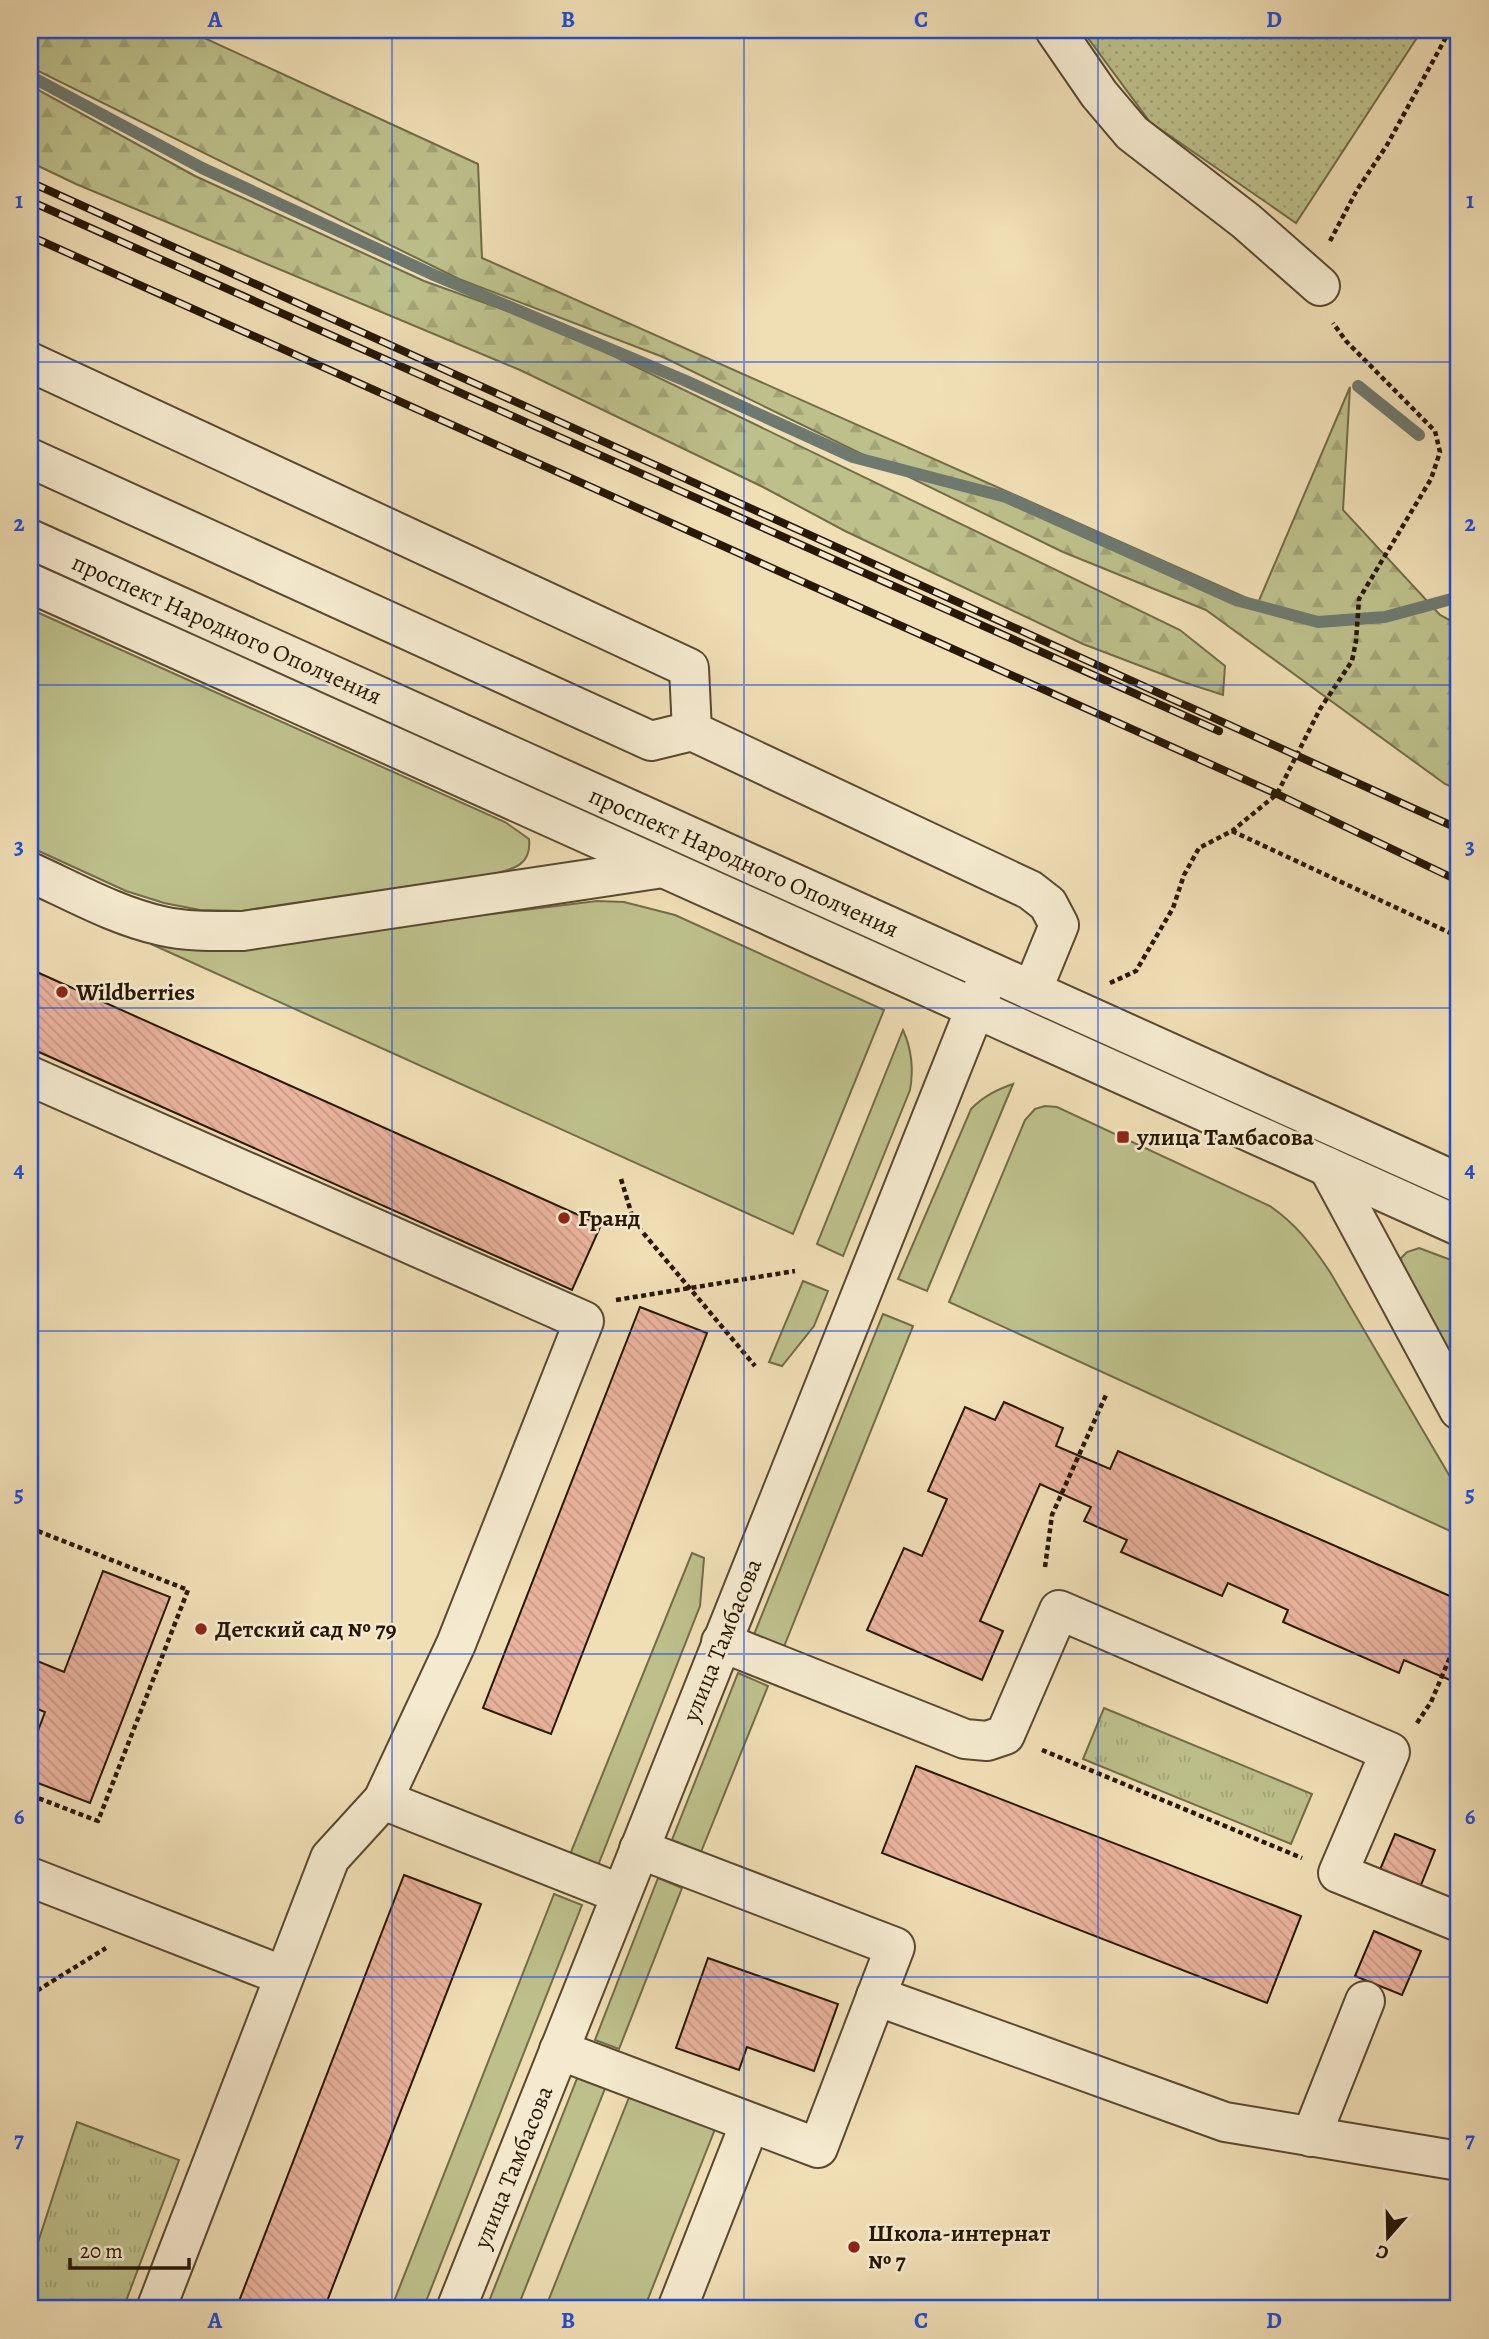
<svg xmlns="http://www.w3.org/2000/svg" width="1489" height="2339" font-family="Alegreya,serif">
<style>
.grass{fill:#bdc08b;stroke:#726c48;stroke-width:2}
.forest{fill:url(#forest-firs);stroke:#726c48;stroke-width:2}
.park{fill:url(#park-tufts);stroke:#726c48;stroke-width:2}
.garden{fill:url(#garden-dots);stroke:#726c48;stroke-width:2}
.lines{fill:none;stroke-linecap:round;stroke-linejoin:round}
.stream{stroke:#6e796f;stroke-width:12}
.building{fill:url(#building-back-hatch);stroke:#271704;stroke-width:2}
.minor-casing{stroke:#594930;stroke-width:42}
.path{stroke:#271704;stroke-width:4.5;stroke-dasharray:5 3.5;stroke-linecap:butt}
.minor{stroke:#f5eacf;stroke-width:38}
.rail-casing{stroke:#271704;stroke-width:8}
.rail{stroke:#f5eacf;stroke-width:5;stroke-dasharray:16;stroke-linecap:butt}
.grid{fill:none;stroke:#1d4ed8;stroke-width:2;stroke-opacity:0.55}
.poi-dot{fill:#8f2418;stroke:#f5eacf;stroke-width:2.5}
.labels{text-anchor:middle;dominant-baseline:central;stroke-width:5;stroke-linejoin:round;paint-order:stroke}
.street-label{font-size:24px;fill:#271704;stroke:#f5eacf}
.poi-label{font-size:24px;font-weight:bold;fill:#271704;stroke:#f5eacf;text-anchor:start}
.neatline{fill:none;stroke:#1d4ed8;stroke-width:2.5}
.grid-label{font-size:23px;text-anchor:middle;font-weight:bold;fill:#1d4ed8}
</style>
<defs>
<pattern id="forest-firs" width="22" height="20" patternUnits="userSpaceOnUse" patternTransform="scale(1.75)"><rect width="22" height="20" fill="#bdc08b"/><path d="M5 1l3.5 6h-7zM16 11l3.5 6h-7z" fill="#a2a476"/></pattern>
<pattern id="park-tufts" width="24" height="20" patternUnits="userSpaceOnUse" patternTransform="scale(1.75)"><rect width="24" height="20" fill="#bdc08b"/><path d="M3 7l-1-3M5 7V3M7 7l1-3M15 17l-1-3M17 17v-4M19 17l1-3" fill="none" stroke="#a2a476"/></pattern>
<pattern id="garden-dots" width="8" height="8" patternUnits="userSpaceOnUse" patternTransform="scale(1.75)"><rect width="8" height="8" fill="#bdc08b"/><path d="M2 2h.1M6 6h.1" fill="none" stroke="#a2a476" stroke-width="1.8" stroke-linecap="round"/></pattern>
<pattern id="building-back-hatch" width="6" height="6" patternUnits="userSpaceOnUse" patternTransform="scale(1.75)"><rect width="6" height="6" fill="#eab39d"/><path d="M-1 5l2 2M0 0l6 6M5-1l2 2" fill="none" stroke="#c99986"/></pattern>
</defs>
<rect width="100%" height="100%" fill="#f0deb5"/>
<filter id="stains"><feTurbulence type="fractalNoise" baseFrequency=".00286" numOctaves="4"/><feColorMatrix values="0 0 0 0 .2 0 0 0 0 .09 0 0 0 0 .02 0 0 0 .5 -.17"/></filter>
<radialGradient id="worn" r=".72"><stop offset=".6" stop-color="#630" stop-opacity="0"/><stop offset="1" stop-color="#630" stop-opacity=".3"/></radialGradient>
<g class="grass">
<path d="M30,609L505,822L529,839C532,866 512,869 491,875L242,911L200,910L164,903L126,891L30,847Z"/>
<path d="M597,901L624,902L675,915L884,1010L793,1234L151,944L221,947Z"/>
<path d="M903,1030C912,1050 914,1068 910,1090L843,1256L817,1244Z"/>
<path d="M1013,1084L927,1291L898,1279L971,1109C984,1096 996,1090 1013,1084Z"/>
<path d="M1045,1106L1057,1107L1270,1206C1296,1224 1312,1245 1330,1272L1459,1492V1535L949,1302L1025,1120L1035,1109Z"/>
<path d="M1419,1248L1459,1263V1377L1404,1273L1401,1258L1407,1252Z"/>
<path d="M803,1281L828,1291L814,1326L782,1366L769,1362Z"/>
<path d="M883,1314L913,1326L783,1649L753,1637Z"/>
<path d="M692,1553L704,1558L700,1606L597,1868L569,1857Z"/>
<path d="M738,1673L768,1686L701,1852L672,1840Z"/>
<path d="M658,1878L682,1888L619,2049L595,2040Z"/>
<path d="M554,1894L582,1905L423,2309H391Z"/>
<path d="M578,2076L606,2086L517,2309H486Z"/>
<path d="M630,2095L715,2129L644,2309H545Z"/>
</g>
<g class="forest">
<path d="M30,30H187L478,164L482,258L1258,603L1350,387L1343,510L1440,615L1459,625V790L1445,784L1206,610L1063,552L663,357L459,279L30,67Z"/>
<path d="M30,82L40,91L195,176L424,281L560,330L1180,630L1225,666L1223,695L1180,681L1083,644L845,531L763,487L520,370L76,184L30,162Z"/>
</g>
<g class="park">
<path d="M1104,1708L1312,1794L1291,1844L1083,1759Z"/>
<path d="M77,2122L179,2160L123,2309H30V2267Z"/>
</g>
<path class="garden" d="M1082,30H1422L1296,223L1150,122Z"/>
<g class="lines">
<g class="stream">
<path d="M30,76L202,168L434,275L686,381L853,457L1006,497L1236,600L1318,622L1385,617L1459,597"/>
<path d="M1358,386L1419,435"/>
</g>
</g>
<g class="building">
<path d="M30,969L601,1225L572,1290L30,1048Z"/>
<path d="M640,1307L707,1333L551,1734L483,1708Z"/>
<path d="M1004,1402L1063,1428L1056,1446L1082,1457L1110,1469L1118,1451L1459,1600V1684L1404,1660L1399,1673L1283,1622L1288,1610L1228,1583L1222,1596L1121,1552L1127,1540L1084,1521L1091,1507L1040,1484L980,1621L1003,1631L982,1680L867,1630L904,1548L922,1556L947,1499L928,1491L965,1407L995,1420Z"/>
<path d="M103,1571L170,1597L90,1803L30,1780V1752L45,1712L30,1706V1658L64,1672Z"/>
<path d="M916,1766L1301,1916L1267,2003L882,1853Z"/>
<path d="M1459,1786V1807L1452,1804Z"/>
<path d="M1395,1834L1435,1850L1419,1890L1379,1872Z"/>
<path d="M404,1875L481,1904L324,2309H236Z"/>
<path d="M1374,1931L1421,1951L1402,1995L1355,1976Z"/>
<path d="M708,1958L838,2004L814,2071L747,2047L739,2070L676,2048Z"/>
</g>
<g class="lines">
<g class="minor-casing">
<g id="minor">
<path d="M1055,30L1099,94L1132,133L1246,221L1320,286"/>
<path d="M30,362L689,668L692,731"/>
<path d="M30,458L651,741L692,731L1030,890L1048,904L1059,925L1032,991"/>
<path d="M30,539L1459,1183"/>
<path d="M30,583L1459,1226"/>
<path d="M30,872C72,891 116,916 162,926C188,932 216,931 243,931L663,868"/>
<path d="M30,1076L584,1321L456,1644L383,1800L330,1858L156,2309"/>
<path d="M1328,1167L1459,1410"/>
<path d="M721,1642L965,1739L987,1741L1005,1735L1059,1610L1390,1752L1338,1873L1459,1922"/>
<path d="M383,1800L621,1894"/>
<path d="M30,1877L284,1976"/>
<path d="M876,1996L1225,2122L1459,2161"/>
<path d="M559,2050L818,2148L895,1947L639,1849"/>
<path d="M1311,2137L1365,2001"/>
<path d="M456,2309L985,984"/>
<path d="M677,2309L750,2123"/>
</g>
</g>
<g class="path">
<path d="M1330,241L1357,190L1387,145L1450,30"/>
<path d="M1232,831L1459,937"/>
<path d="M1110,983L1136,971L1173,908L1184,875L1199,848L1232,831L1277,794L1320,709L1352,661L1356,641L1359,599L1431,479L1440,452L1435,431L1346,341L1333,323"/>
<path d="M621,1179L634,1222L755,1366"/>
<path d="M616,1300L795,1271"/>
<path d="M30,1528L188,1590L98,1821L30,1795"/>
<path d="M1045,1567L1052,1515L1106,1395"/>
<path d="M1417,1723L1431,1702L1459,1636"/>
<path d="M1042,1750L1302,1858"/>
<path d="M30,1995L106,1948"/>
</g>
<use href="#minor" class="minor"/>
<g class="rail-casing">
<g id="rail">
<path d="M30,182L1459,829"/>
<path d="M30,201L1219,731"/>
<path d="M30,236L1277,794L1459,881"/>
</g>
</g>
<use href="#rail" class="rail"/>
</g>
<path class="grid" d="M392,30V2309M744,30V2309M1098,30V2309M30,362H1459M30,685H1459M30,1008H1459M30,1331H1459M30,1654H1459M30,1977H1459"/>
<g class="poi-dot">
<circle cx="62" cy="992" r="7"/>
<rect x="1116" y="1130" width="14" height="14" rx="3.5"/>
<circle cx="564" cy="1218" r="7"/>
<circle cx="201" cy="1629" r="7"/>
<circle cx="854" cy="2247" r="7"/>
</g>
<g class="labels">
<g class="street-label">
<text transform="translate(227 629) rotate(24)">проспект Народного Ополчения</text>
<text transform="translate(744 862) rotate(24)">проспект Народного Ополчения</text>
<text transform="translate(722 1640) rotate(-68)">улица Тамбасова</text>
<text transform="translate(513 2167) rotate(-68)">улица Тамбасова</text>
</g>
<g class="poi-label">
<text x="76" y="992">Wildberries</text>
<text x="1137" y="1137">улица Тамбасова</text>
<text x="578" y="1218">Гранд</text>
<text x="215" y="1629">Детский сад № 79</text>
<text x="868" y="2233">Школа-интернат<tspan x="868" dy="28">№ 7</tspan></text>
</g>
</g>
<rect width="1489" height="2339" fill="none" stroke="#f0deb5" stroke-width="77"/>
<g transform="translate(1388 2237) rotate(200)" stroke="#f5eacf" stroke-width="5" paint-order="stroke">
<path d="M0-5L12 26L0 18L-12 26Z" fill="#271704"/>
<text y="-10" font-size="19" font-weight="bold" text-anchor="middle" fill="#271704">С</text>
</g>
<path d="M70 2258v10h119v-10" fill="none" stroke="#271704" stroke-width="3.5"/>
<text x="80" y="2258" font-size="21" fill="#271704" stroke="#f5eacf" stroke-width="5" paint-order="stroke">20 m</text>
<rect x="38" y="38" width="1412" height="2262" class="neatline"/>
<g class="grid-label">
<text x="215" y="27">A</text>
<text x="568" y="27">B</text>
<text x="921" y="27">C</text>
<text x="1274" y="27">D</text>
<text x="19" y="208">1</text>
<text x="1470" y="208">1</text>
<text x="19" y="531">2</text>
<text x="1470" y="531">2</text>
<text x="19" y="854">3</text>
<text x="1470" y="854">3</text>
<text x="19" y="1177">4</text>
<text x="1470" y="1177">4</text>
<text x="19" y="1501">5</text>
<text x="1470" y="1501">5</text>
<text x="19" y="1824">6</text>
<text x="1470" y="1824">6</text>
<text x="19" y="2147">7</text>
<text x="1470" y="2147">7</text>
<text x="215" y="2328">A</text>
<text x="568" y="2328">B</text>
<text x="921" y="2328">C</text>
<text x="1274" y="2328">D</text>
</g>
<rect width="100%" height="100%" filter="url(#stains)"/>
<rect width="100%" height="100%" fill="url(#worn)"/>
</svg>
